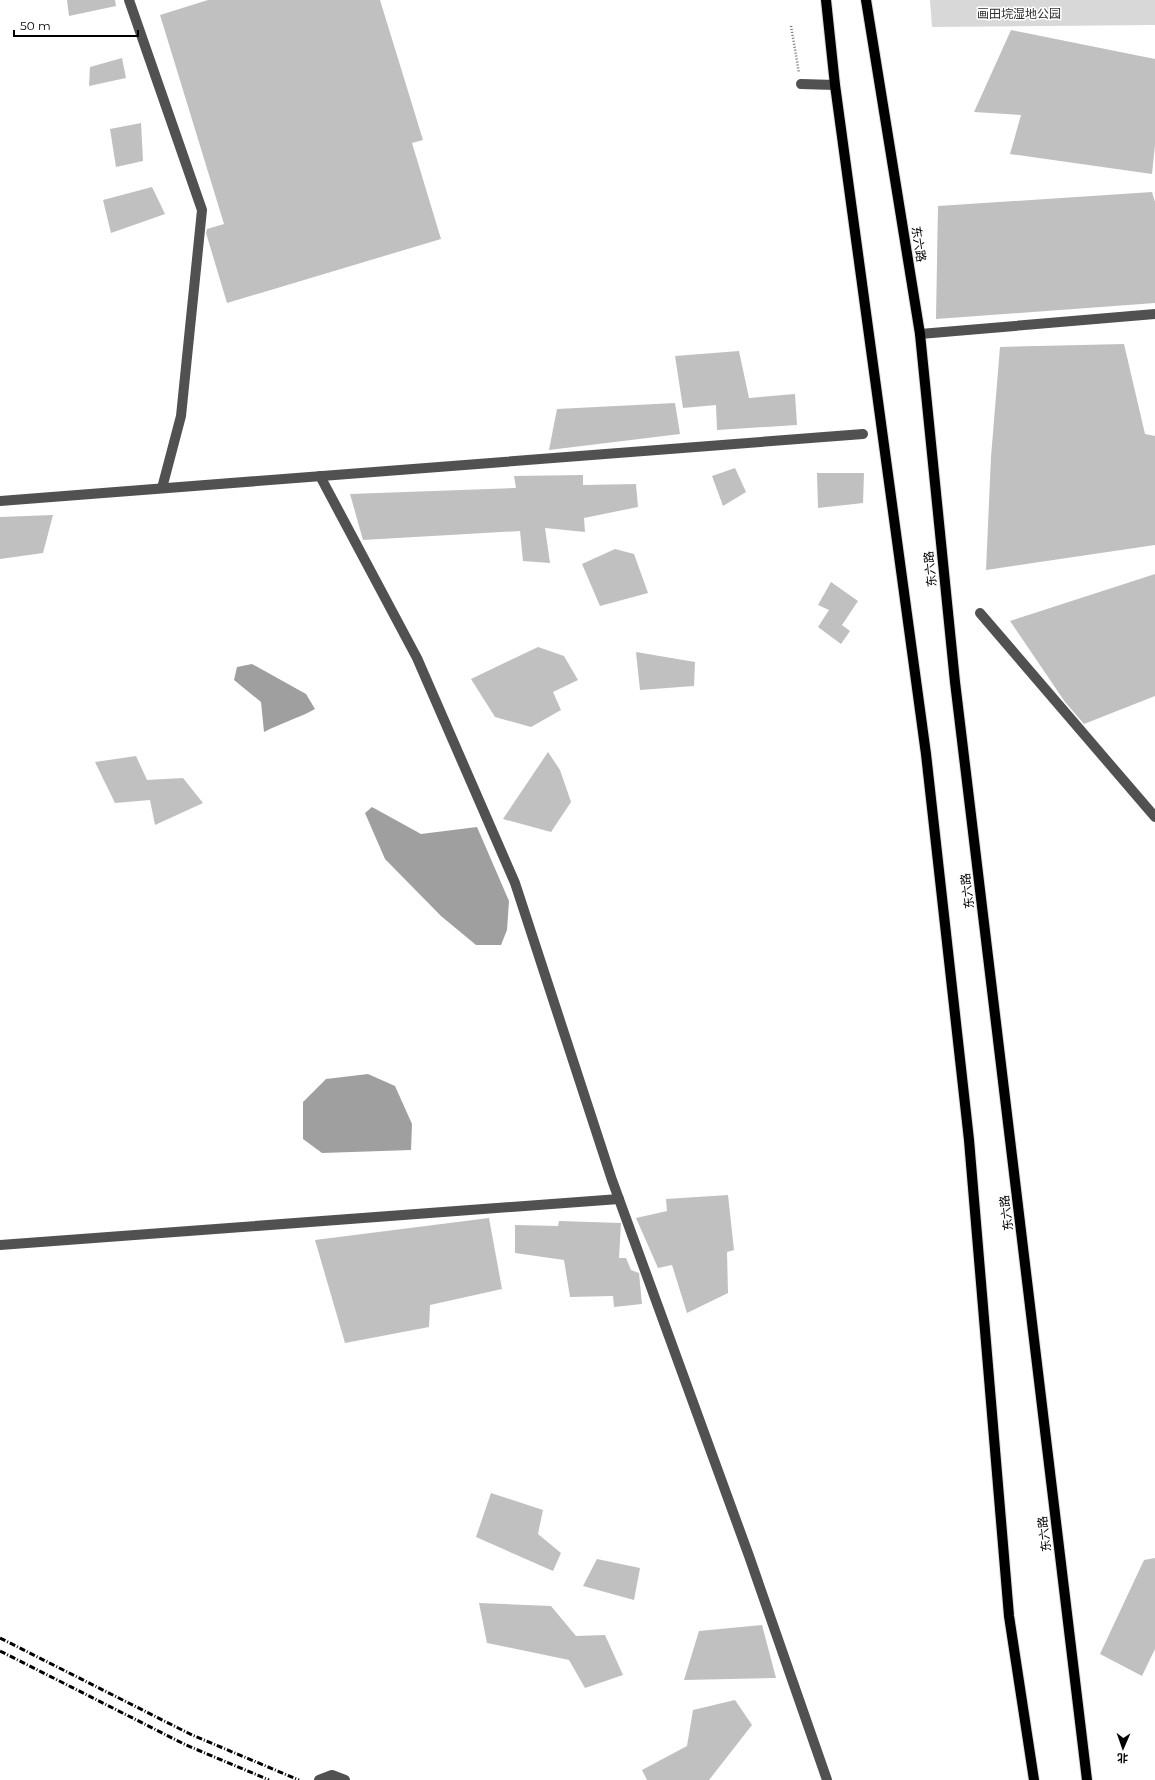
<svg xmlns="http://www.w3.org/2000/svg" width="1155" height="1780" font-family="Montserrat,'Noto Sans SC',sans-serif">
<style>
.green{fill:#d8d8d8}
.water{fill:#9f9f9f}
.building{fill:#c0c0c0}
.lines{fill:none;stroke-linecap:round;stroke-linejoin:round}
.major-casing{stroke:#dbdbdb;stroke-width:12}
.path{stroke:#737373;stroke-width:2.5;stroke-dasharray:1 2;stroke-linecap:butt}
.minor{stroke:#515151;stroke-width:10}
.major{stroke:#000;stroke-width:10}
.rail{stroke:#000;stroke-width:3;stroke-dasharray:6 2 1 2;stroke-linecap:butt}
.labels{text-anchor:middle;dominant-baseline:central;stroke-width:3;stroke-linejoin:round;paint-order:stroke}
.park-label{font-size:12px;fill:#2f2f2f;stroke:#fff}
.street-label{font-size:12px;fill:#000;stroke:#fff}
</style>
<rect width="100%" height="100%" fill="#fff"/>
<path class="green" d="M930,0H1155V25L932,27Z"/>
<g class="water">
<path d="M252,664L306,694L315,709C299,718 281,723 264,732L261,702L234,680L237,667Z"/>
<path d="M372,807L421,834L477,827L509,901L507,930L501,945H476L441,916L385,859L365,813Z"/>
<path d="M368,1074L395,1086L412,1124L411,1150L322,1153L303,1139V1102L326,1079Z"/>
</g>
<g class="building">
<path d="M67,0H115L116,6L69,16Z"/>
<path d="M208,0H380L423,140L412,143L441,239L227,303L206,233L207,229L224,224L160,15Z"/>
<path d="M1011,30L1155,59V145L1152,174L1010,154L1021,115L974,112Z"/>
<path d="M122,58L126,78L89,86L90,67Z"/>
<path d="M141,123L143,161L116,167L110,129Z"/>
<path d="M152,187L165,214L111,233L103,200Z"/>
<path d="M1152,192L1155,202V303L936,319L938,206Z"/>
<path d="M1124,344L1145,434L1155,436V545L986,570L991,457L1000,347Z"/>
<path d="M739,351L749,398L795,394L797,425L717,430L716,405L683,408L675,356Z"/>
<path d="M675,403L680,434L549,450L557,409Z"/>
<path d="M735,468L746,492L723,506L712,476Z"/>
<path d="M817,473H864L863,503L818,508Z"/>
<path d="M583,475V485L636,484L638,507L584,518L585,532L545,528L550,563L523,561L520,531L363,540L350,494L516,488L514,476Z"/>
<path d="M53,515L43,553L0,559V517Z"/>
<path d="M615,549L634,554L648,593L600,606L582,564Z"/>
<path d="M1155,574V696L1084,724L1065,702L1010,621Z"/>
<path d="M831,582L858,601L842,625L850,631L841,644L818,627L829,610L818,605Z"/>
<path d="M538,647L564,656L578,680L553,692L561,710L531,727L495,717L471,679Z"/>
<path d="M636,652L695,662L694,686L640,690Z"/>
<path d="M548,752L560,770L571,802L551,832L503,819Z"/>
<path d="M136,756L147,780L183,778L203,803L155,825L150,800L115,803L95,762Z"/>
<path d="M728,1195L734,1250L727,1252L728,1293L687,1313L672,1265L658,1268L636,1218L667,1211L666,1199Z"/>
<path d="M489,1218L502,1289L430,1305L429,1327L345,1343L315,1240Z"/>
<path d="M559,1221L621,1223L619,1258H626L631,1270L639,1273L642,1304L614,1307L613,1296L570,1297L564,1260L515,1253V1225L558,1226Z"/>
<path d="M491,1493L543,1510L538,1534L561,1553L553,1571L476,1537Z"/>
<path d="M1155,1558V1649L1142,1676L1100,1654L1144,1560Z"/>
<path d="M597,1559L640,1568L634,1600L583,1586Z"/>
<path d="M479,1603L551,1606L576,1636L605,1635L623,1675L585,1688L569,1660L487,1643Z"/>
<path d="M762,1625L776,1678L684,1680L699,1631Z"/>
<path d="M735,1700L752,1725L709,1780H647L642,1770L687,1746L693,1710Z"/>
</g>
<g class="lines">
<g class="major-casing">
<g id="major">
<path d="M826,0L835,85L926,754L969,1140L1009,1616L1034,1780"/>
<path d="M866,0L920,334L955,682L1087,1780"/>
</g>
</g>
<path class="path" d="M791,26L799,73"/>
<g class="minor">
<path d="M129,0L202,210L181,416L162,488"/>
<path d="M801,84L835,85"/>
<path d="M920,334L1155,314"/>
<path d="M320,476L417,658L515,883L612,1180L749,1556L827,1780"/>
<path d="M0,501L863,434"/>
<path d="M980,613L1155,817"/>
<path d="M0,1245L619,1199"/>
<path d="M319,1780L332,1775L345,1780"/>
</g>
<use href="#major" class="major"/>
<g class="rail">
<path d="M0,1638L192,1735L299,1780"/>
<path d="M0,1651L186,1745L269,1780"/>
</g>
</g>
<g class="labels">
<g class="park-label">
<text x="1019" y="13">画田垸湿地公园</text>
</g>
<g class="street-label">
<text transform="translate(919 244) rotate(81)">东六路</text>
<text transform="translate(930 569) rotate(-96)">东六路</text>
<text transform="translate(967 891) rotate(-97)">东六路</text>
<text transform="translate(1006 1213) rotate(-97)">东六路</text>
<text transform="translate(1044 1534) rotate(-97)">东六路</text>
</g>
</g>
<g transform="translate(1123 1748) rotate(182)" stroke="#ffffff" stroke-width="3" paint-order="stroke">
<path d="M0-3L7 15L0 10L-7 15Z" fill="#000000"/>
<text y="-6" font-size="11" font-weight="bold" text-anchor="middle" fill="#000000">北</text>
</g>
<path d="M14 30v6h124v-6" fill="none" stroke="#000000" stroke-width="2"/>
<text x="20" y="30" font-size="12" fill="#000000" stroke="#ffffff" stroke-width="3" paint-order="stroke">50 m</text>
</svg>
